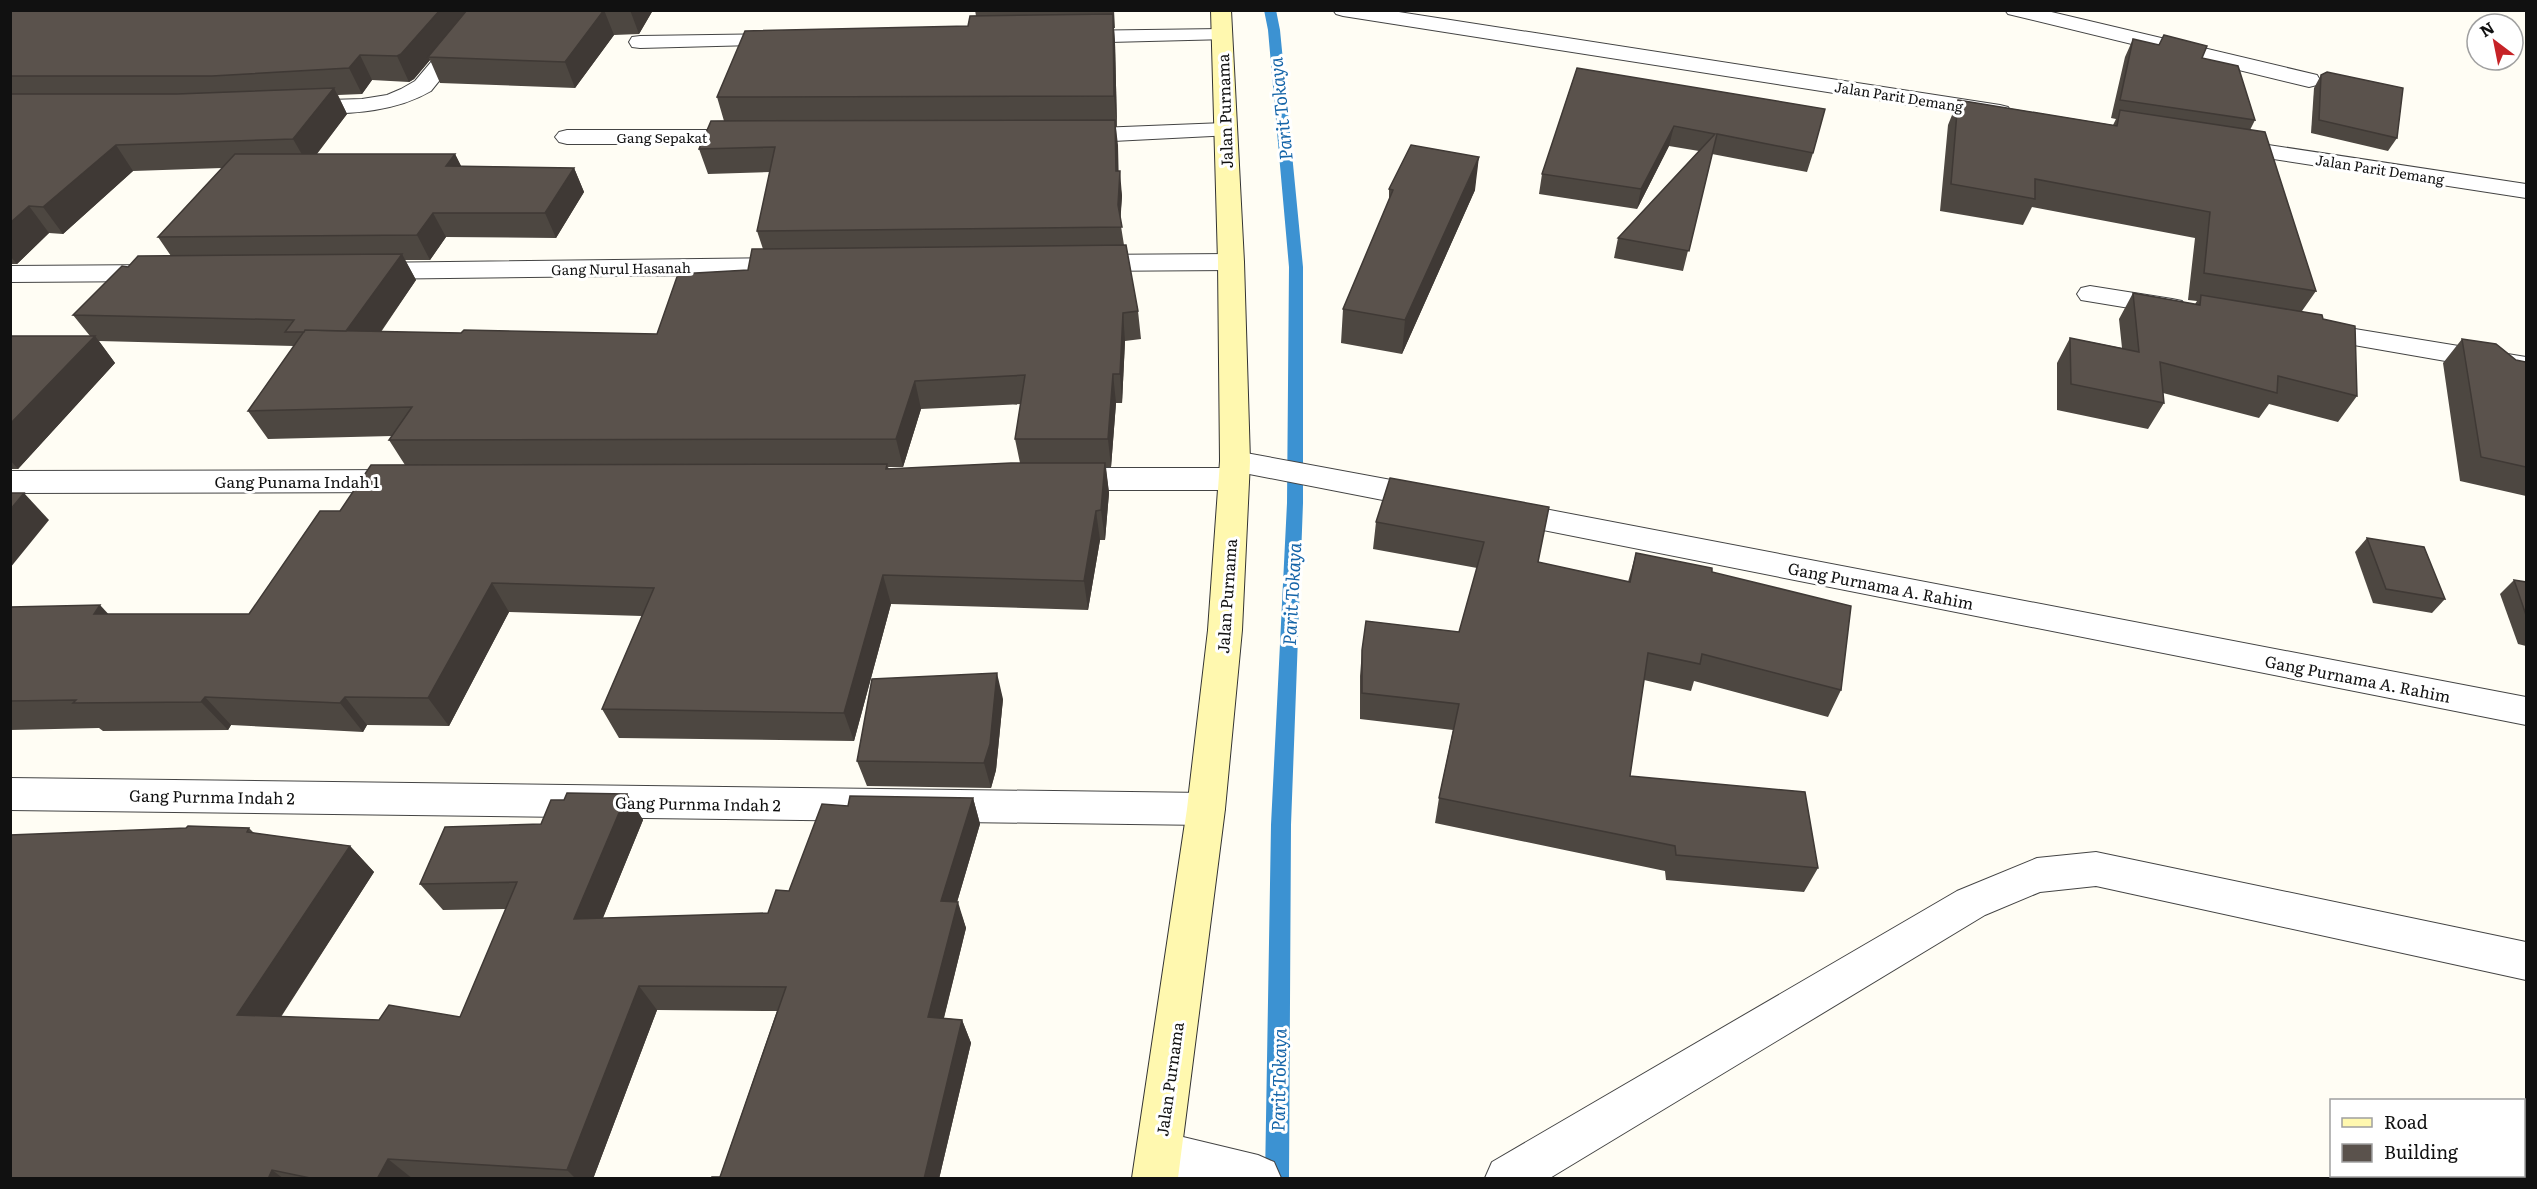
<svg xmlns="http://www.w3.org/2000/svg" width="2537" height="1189" font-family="Literata,serif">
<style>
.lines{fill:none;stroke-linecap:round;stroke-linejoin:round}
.stream{fill:#3c92d2;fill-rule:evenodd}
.street-casing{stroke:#444;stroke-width:2}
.secondary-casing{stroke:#333;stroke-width:2}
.street{fill:#fff;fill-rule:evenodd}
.secondary{fill:#fff8af;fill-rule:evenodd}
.wall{fill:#4d4741;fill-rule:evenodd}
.shaded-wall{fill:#3f3935}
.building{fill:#5a524c;stroke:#3f3935;stroke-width:1.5}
.labels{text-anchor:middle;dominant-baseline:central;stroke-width:6;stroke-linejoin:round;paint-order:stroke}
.far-street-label{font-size:14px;fill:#111;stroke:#fff}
.street-label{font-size:16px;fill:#111;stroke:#fff}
.water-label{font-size:18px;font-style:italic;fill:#1464a8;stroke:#fff}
</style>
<rect width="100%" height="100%" fill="#fffdf4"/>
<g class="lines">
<path class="stream" d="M1264,10H1276L1280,30L1303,267V503L1291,825L1289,1178H1265L1271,825L1287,503L1289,267L1268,30Z"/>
<g class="street-casing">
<g id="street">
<path d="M475,10H496L431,91C390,115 343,113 297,115L289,113L286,108L289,103L297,101L362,99L387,95L401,89L415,81Z"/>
<path d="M1333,10H1386L2000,105L2008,107L2011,112L2008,117L2000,119L1343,16L1336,14Z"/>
<path d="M2005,10H2043L2317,75L2320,80L2317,85L2309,87L2008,14Z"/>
<path d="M1221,29L1228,31L1232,35L1228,39L1070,43L1063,41L1059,37L1063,33L1070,31Z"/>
<path d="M785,34L792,36L796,40L792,44L640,48L632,47L629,42L632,37L640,36Z"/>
<path d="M1224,123L1232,125L1236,130L1232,135L1073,143L1065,141L1061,136L1065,131L1073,129Z"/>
<path d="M567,130H749L757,132L761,137L757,142L749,144H567L559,142L555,137L559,132Z"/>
<path d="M2229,139L2526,184V198L2221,151L2217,146L2221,141Z"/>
<path d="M1231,254L1240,257L1244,262L1240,267L1231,270L1083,271L1074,269L1070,263L1074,257L1083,255Z"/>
<path d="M795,258L804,260L808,266L804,272L795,274L366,279L357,277L353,271L357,265L366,263Z"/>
<path d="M159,265L168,267L172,273L168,279L159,281L10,282V266Z"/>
<path d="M2090,286L2172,299L2182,301L2185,307L2182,313L2172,315L2081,300L2077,294L2081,288Z"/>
<path d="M2312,322L2526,357V375L2302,336L2298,330L2302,324Z"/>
<path d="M1235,451L1429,487L1440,490L1444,498L1440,506L1429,509L1244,473L1247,479L1243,486L1232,490H1063L1052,486L1048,479L1052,472L1063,468H1225L1220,461L1224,454Z"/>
<path d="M406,470L417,474L421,481L417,488L406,492L10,493V471Z"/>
<path d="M1503,501L2526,697V725L1492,520L1487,512L1492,504Z"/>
<path d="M10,778L1206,793L1219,798L1225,809L1219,820L1206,825L10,810Z"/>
<path d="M2096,852L2526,942V980L2096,886L2040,892L1985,915L1550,1178H1485L1492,1162L1957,891L2037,858Z"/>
<path d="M1158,1131L1258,1155L1274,1162L1281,1178H1170L1142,1169L1136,1153L1142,1137Z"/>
</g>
</g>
<g class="secondary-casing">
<path id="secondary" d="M1211,10H1231L1244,262L1250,461L1242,630L1225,809L1178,1178H1132L1187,809L1208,630L1220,461L1218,262Z"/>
</g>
<use href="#street" class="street"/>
<use href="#secondary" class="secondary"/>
</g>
<g class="wall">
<path d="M10,10H653L639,34L614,35L575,88L440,83L430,60L414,79L409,82L372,80L362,94L338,95L347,114L317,154H455L461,166L574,168L584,192L556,238L446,237L430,260H405L416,280L381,332L461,333L657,334L748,270L763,249L757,231L770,172L708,174L699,149L724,121L717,97L968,26L976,16L975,10H1114L1115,28H1114L1115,43L1117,127H1116L1118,171L1122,196L1120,220L1124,245L1138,311L1141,339L1125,341L1122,403H1116L1111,467H1106L1109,493L1105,540H1100L1088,610L891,604L854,741L619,738L602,709L642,616L509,612L449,726L367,725L363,732L231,725L228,730L103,731L99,728L10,730V607L108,614H249L340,511L405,465L389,440L392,436L268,439L248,411L294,346L99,341L115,363L18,469H10V336H90L73,315L128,267L171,256L158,237L222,168L133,171L63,234L49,233L17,264H10ZM1021,404L1015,439L1020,463L889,469L888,467H903L921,409Z"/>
<path d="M2133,39L2202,58L2255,120L2250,130L2316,291L2302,311L2357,396L2338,422L2269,404L2259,418L2163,393L2164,403L2148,429L2057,410V363L2070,338L2122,348L2119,319L2133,293L2195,304L2197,301L2188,300L2195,238L2032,207L2023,225L1940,211L1948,125L1958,100L2113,125L2116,119L2111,118L2125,57Z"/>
<path d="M1577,68L1813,153L1807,172L1712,154L1683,271L1614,258L1618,238L1699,151L1669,146L1637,209L1539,194L1542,174Z"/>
<path d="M2321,75L2397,138L2388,151L2311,133L2314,88Z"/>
<path d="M1389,189L1475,190L1402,354L1341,343L1343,309L1389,201Z"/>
<path d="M2462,339L2516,360L2526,362V496L2460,481L2443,363Z"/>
<path d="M1390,478L1538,562L1628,582L1636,553L1712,572L1841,690L1828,717L1694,681L1691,691L1644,680L1630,776L1818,868L1804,892L1666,880L1665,871L1435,823L1439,798L1453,730L1360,719V676L1362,650L1459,632L1477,568L1373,549L1376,522Z"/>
<path d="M2367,538L2445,599L2432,613L2373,603L2355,552Z"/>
<path d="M2514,580L2526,582V646L2518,644L2500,594Z"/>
<path d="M1003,699L996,770L991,788L867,786L857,761Z"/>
<path d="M627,794L643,820L603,918L768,913L789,891L848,806L973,798L980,824L957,902L966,928L944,1018L962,1020L971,1043L939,1179H712L720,1177L777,1011L657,1010L593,1179H10L249,828L254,833L350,846L374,872L281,1017L379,1020L460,1017L506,909L443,910L420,884L541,824L564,800Z"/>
</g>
<g class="shaded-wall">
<path d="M440,10H473L428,57L430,60L414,79L409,82L397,56Z"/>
<path d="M604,10L614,35L575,88L565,62Z"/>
<path d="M630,10H653L639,34Z"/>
<path d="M1113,14L1115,43L1117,127L1114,96Z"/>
<path d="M360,55L372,80L362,94L349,68Z"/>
<path d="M334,88L347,114L308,165L293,139Z"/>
<path d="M1115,120L1118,145L1119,189L1120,171L1122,196L1120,227L1118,205Z"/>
<path d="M1674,126L1669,146L1637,209L1641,189Z"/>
<path d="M116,145L133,171L63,234L43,207Z"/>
<path d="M455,154L467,178L446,166Z"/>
<path d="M1479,157L1475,190L1402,354L1405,320Z"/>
<path d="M574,168L584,192L556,238L545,213Z"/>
<path d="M29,206L49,233L17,264L10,256V223Z"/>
<path d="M433,213L446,237L430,260L417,235Z"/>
<path d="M402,254L416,280L362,358L346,331Z"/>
<path d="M1123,313L1125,341L1122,403L1120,374Z"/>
<path d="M95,336L115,363L18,469L10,460V424Z"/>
<path d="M1113,374L1116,403L1111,467L1108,439Z"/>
<path d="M915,381L921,409L903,467L896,439Z"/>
<path d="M1105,463L1109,493L1105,540L1101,510Z"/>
<path d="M24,493L49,520L10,568V510Z"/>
<path d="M1096,511L1100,540L1088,610L1084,581Z"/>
<path d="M883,575L891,604L854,741L844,713Z"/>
<path d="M492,583L509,612L449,726L428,698Z"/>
<path d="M100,605L127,634L94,614Z"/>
<path d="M997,673L1003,699L996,770L991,788L984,763Z"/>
<path d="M205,697L231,725L228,730L201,702Z"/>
<path d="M345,697L367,725L363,732L340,703Z"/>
<path d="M627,794L643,820L592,944L574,919Z"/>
<path d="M973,798L980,824L950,926L941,901Z"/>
<path d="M350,846L374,872L266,1039L237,1015Z"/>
<path d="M958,902L966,928L938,1041L928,1017Z"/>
<path d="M639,986L657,1010L593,1179H576L567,1170Z"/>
<path d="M962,1020L971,1043L939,1179H924Z"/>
<path d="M388,1159L413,1179H377Z"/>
<path d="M272,1170L284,1179H268Z"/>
</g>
<g class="building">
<path d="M10,10H440L401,54L397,56L360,55L349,68L212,76H10Z"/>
<path d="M467,10H604L565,62L428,57Z"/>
<path d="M1113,14L1114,96L717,97L745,31L968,26L970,16Z"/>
<path d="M2164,35L2207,46L2202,58L2238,66L2255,120L2120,100L2133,39L2159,45Z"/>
<path d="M1577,68L1825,109L1813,153L1717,134L1689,251L1618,238L1715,134L1674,126L1641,189L1542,174Z"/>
<path d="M2327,72L2403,88L2397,138L2319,120L2321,75Z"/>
<path d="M334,88L293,139L116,145L43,207L29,206L10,223V94H177Z"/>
<path d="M1958,100L2117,126L2120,110L2265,132L2316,291L2204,273L2210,212L2035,179V199L1951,184Z"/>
<path d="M1115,120L1116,171H1120L1118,205L1122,227L757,231L775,147L699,149L711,121Z"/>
<path d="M1411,145L1479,157L1405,320L1343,309L1393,190L1389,189Z"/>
<path d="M235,154H455L446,166L574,168L545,213H433L417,235L158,237Z"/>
<path d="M1126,245L1138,311L1123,313L1120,374H1113L1108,439H1015L1025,375L915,381L896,439L389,440L412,407L248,411L305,330L461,333L464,330L657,334L678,274L748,270L752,249Z"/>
<path d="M402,254L346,331L305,330L304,332H285L294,320L73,315L122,266L128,267L138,256Z"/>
<path d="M2133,293L2200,305L2201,295L2322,315L2323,319L2355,326L2357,396L2278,376L2277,393L2160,362L2164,403L2071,384L2070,338L2139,352Z"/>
<path d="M10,336H95L10,424Z"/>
<path d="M2462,339L2496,344L2516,360L2526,362V467L2481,457Z"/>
<path d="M1011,463H1105L1101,510L1096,511L1084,581L883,575L844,713L602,709L654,588L492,583L428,698L345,697L340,703L205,697L201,702L73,703L76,700L10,701V607L100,605L94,614H249L320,511H340L371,465L887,464L886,469Z"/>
<path d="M1390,478L1549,507L1538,562L1630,582L1636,553L1712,568V572L1851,606L1841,690L1702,654L1700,664L1648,653L1630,776L1805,792L1818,868L1676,855L1675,846L1439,798L1459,704L1362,693V650L1366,621L1459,632L1484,542L1376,522Z"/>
<path d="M10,493H24L10,510Z"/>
<path d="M2367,538L2424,547L2445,599L2386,589Z"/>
<path d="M2514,580L2526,582V615Z"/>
<path d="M997,673L990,744L984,763L857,761L872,679Z"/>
<path d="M567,793L627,794L574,919L768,913L776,890L789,891L822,804L848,806L850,796L973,798L941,901L958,902L928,1017L962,1020L924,1179H712V1177H720L786,987L639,986L567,1170L388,1159L377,1179H315L272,1170L268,1179H10V835L186,828L188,826L249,828L247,832L350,846L237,1015L379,1020L389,1005L460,1017L517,882L420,884L445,827L541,824L551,800H564Z"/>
</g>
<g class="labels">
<g class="far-street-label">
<text transform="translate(1899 96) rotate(9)">Jalan Parit Demang</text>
<text x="662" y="137">Gang Sepakat</text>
<text transform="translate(2380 169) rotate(9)">Jalan Parit Demang</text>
<text transform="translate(621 268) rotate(-1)">Gang Nurul Hasanah</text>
</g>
<g class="street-label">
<text transform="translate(1224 111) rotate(-92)">Jalan Purnama</text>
<text x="297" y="481">Gang Punama Indah 1</text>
<text transform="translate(1881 585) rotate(11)">Gang Purnama A. Rahim</text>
<text transform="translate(1226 596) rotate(-86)">Jalan Purnama</text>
<text transform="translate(2358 678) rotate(11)">Gang Purnama A. Rahim</text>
<text transform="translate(212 796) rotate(1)">Gang Purnma Indah 2</text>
<text transform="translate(698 803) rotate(1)">Gang Purnma Indah 2</text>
<text transform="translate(1169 1079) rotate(-82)">Jalan Purnama</text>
</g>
<g class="water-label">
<text transform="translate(1280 109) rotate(-96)">Parit Tokaya</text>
<text transform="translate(1291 594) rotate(-87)">Parit Tokaya</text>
<text transform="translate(1278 1080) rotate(-89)">Parit Tokaya</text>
</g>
</g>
<rect width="2537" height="1189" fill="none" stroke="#111111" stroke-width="24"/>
<rect x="2330" y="1099" width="195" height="78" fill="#ffffff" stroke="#a0a0a0" stroke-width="1.5"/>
<rect x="2342" y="1118" width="30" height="9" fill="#fff8af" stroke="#a0a0a0" stroke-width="1.5"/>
<text x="2384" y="1129" font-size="18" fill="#111111">Road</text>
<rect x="2342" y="1144" width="30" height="18" fill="#5a524c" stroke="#a0a0a0" stroke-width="1.5"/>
<text x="2384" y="1159" font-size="18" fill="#111111">Building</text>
<g transform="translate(2495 42) rotate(328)"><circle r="28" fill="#ffffff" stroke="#a0a0a0" stroke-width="1.5"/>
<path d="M0-4.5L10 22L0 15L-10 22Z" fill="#c62327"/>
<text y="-9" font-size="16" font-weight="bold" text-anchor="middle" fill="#111111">N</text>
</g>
</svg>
